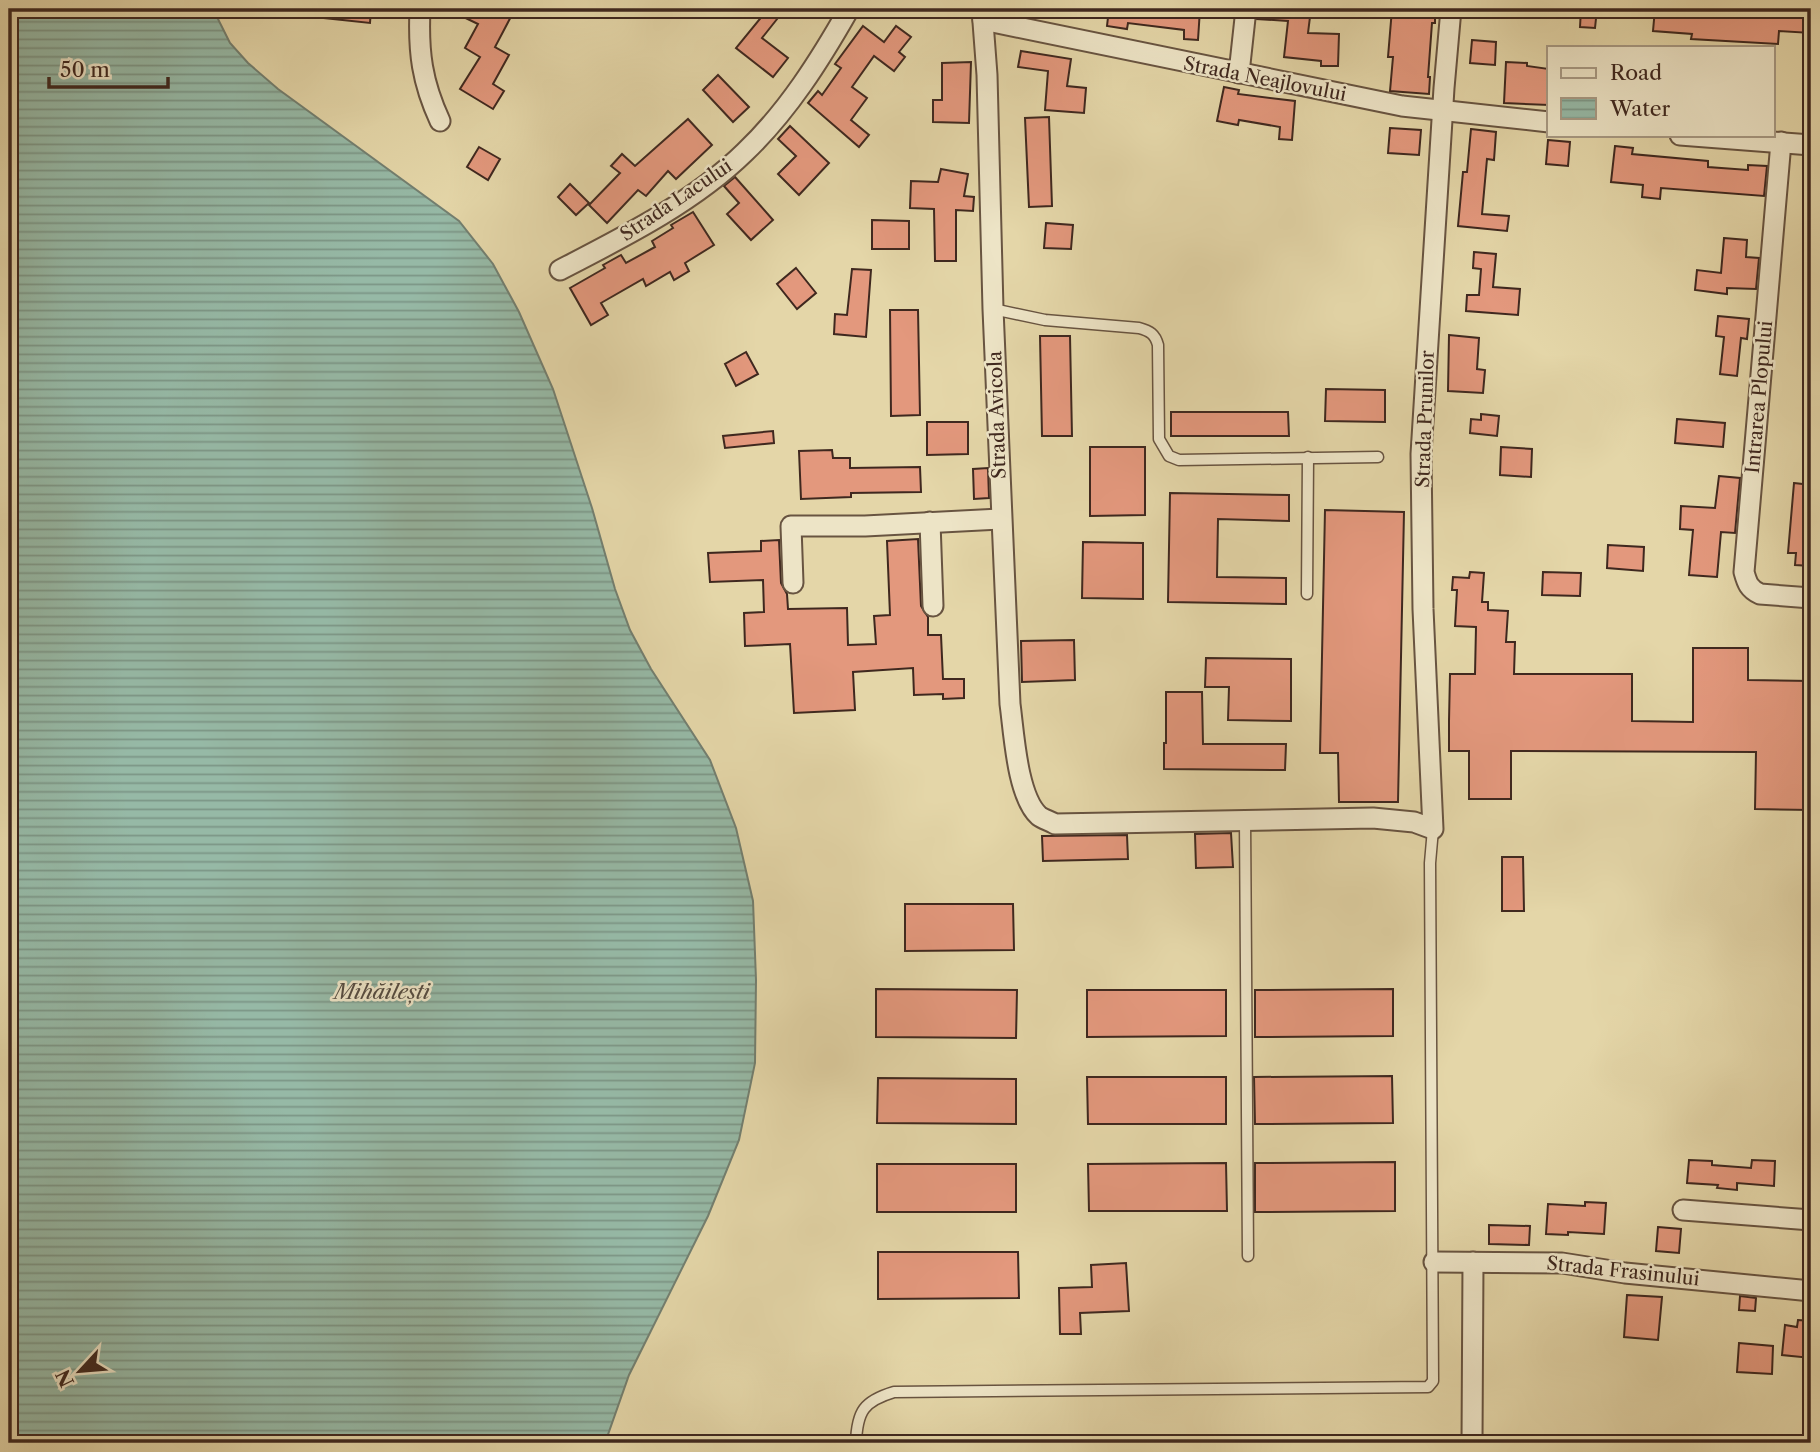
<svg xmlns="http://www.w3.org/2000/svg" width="1820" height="1452" font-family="'Libre Caslon Text',serif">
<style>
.water{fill:url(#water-rules);stroke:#737f70;stroke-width:2}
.building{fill:#e3987d;stroke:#3f281f;stroke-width:2}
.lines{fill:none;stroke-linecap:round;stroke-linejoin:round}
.service-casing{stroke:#685441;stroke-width:13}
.minor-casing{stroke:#685441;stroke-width:23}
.service{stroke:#ede4c6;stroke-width:10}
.minor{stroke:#ede4c6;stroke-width:19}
.labels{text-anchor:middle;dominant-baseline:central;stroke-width:5;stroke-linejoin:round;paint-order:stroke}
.street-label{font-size:19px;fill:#3f281f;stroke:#ede4c6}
.water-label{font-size:21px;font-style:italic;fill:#554c41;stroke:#ede4c6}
</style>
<defs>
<pattern id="water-rules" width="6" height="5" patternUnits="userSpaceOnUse" patternTransform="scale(1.75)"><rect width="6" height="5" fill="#96b9a6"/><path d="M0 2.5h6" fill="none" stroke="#7c9687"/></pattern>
</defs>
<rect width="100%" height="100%" fill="#e4d6a8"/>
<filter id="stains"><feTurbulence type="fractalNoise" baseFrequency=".00286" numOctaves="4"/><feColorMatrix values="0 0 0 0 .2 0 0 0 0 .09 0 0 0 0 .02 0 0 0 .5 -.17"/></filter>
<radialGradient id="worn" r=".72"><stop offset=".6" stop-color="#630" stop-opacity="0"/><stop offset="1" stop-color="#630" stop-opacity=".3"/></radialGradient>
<path class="water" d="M9,9H213L230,43L248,63L278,89L459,221L493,264L519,312L553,389L592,508L615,589L630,630L651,669L710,760L736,828L753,901L756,980L755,1063L739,1140L708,1216L629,1375L605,1443H9Z"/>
<g class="building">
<path d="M316,9H371L370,23L315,17Z"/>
<path d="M447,9H515L495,47L509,55L493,84L504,91L493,109L460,89L480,57L465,48L478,24Z"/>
<path d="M768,9H785L762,38L788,58L773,77L736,48Z"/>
<path d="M1109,9H1200L1198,40L1184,39V30L1128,23L1127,29L1107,26Z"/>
<path d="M1258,9H1311L1308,33L1339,34L1338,66H1321V61L1284,57L1288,21L1257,19Z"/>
<path d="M1392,9H1435V23H1432L1428,77H1430L1429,94L1390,91L1393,57H1388Z"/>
<path d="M1581,9H1597L1595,28L1580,27Z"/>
<path d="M1655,9H1811V33L1779,31L1778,44L1691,39L1692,34L1653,31Z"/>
<path d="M863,26L884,42L896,26L911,37L899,52L905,57L894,71L874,56L852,87L867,98L851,120L869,135L859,147L808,103L818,91L822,95L841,68L835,64Z"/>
<path d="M1472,40L1496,42L1495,65L1470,63Z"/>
<path d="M1021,51L1071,59L1067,86L1086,88L1084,113L1045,110L1048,71L1018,67Z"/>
<path d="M971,62L969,123L933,122V100H942V63Z"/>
<path d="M1506,62L1527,63V66L1549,69V105L1504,103Z"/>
<path d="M718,75L749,107L733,122L703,90Z"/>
<path d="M1224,87L1239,90L1238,94L1295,101L1292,140L1279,139L1280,127L1239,120L1238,125L1217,121Z"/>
<path d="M1049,117L1052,206L1029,207L1025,118Z"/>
<path d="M688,119L712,145L676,179L668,171L646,196L638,190L607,223L589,205L620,173L611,166L622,154L635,166Z"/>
<path d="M790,126L829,163L799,195L778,174L796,156L778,139Z"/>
<path d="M1390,128L1421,130L1419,155L1388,153Z"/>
<path d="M1471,129L1496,132L1494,160L1487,159L1482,214L1509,216L1507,231L1458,226L1463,172H1467Z"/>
<path d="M1548,140L1570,142L1568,166L1546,164Z"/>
<path d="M1615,146L1633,148L1632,154L1708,161V167L1748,170V165L1767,166L1764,196L1661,188L1660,199L1642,197L1643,185L1611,182Z"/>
<path d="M479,147L500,159L488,180L467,167Z"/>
<path d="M941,169L968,174L964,196L974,197L973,211L956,210V261H935L934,209L910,208L911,181L938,182Z"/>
<path d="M735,177L773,220L751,240L727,214L739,203L724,186Z"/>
<path d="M570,184L589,203L576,215L558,197Z"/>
<path d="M693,212L714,245L685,263L689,271L674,280L670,272L646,286L643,279L601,303L608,315L591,325L570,288L605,268L603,265L621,255L626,263L655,247L652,241L673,228L671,225Z"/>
<path d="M872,220L909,221V249H872Z"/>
<path d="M1046,223L1073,225L1071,249L1044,248Z"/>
<path d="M1724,238L1747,240L1746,257L1759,258L1756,289L1727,288V294L1695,290L1697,270L1721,273Z"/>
<path d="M1474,252L1496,254L1493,287L1520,289L1518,315L1466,311L1467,295H1479L1481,269L1473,268Z"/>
<path d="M796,268L816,293L797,309L777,284Z"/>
<path d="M852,269L871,270L866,337L834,334L835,314L847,315Z"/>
<path d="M890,310H918L920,415L891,416Z"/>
<path d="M1718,316L1749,319L1747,339L1741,338L1737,376L1720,374L1724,337L1716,336Z"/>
<path d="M1449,335L1479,338L1477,369L1485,370L1483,393L1448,391Z"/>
<path d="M1040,336H1070L1072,436H1042Z"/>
<path d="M746,352L758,374L736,386L725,364Z"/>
<path d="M1326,389L1385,390V422L1325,421Z"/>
<path d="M1171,412H1288L1289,436H1171Z"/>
<path d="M1481,414L1499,416L1497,436L1470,433L1471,419L1481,420Z"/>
<path d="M1677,419L1725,423L1723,447L1675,443Z"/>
<path d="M927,422H968V454L927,455Z"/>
<path d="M773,431L774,443L725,448L723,436Z"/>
<path d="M1090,447H1145V515L1090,516Z"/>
<path d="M1501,447L1532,449L1531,477L1500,475Z"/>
<path d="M832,450L833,458H850V468L920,467L921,492L851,493V497L801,499L799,451Z"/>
<path d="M988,468L989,498L974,499L973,469Z"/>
<path d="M1719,476L1740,478L1735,533L1721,532L1717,577L1689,575L1693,530L1680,529L1681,506L1715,508Z"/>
<path d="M1794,483L1811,485V566L1795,565L1796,553H1788Z"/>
<path d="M1170,493L1289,495V521L1218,519L1217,577L1286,578V604L1168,602Z"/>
<path d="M1325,510L1404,512L1398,802H1339L1338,753H1320Z"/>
<path d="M918,539L921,606L928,617V635H941L943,679H964V698L943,699V694L914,695L913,668L853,672L855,710L794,713L790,644L745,646L744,613L764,612L763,580L710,582L708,553L761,551V541L779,540L781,583L787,594L788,609L847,608L848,645L876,644L874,616L890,615L887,541Z"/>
<path d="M1083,542L1143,543V599L1082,598Z"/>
<path d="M1608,545L1644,547L1643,571L1607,568Z"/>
<path d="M1470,572L1484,573L1482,602H1488V610L1508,611L1506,642H1515L1514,674H1632V721L1693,722V648H1748V680L1811,681V810L1755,809L1756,752L1511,751V799H1469V751H1449V721L1450,674H1475L1476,627L1455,626L1457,590H1452L1453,577L1469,578Z"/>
<path d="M1543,572L1581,573L1580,596L1542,595Z"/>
<path d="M1074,640L1075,680L1022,682L1021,641Z"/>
<path d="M1206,658L1291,659V721L1228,720L1229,687H1205Z"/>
<path d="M1166,692H1202L1203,744H1286L1285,770L1164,769V743H1166Z"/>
<path d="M1231,833L1233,867L1196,868L1195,834Z"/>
<path d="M1127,835L1128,859L1043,861L1042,836Z"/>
<path d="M1502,857H1523L1524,911H1502Z"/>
<path d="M905,904H1013L1014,950L905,951Z"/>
<path d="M876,989L1017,990L1016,1038L876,1037Z"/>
<path d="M1393,989V1036L1255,1037V990Z"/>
<path d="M1087,990H1226V1036L1087,1037Z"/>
<path d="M1392,1076L1393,1123L1255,1124L1254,1077Z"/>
<path d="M1087,1077H1226V1124H1088Z"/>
<path d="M878,1078L1016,1079V1124L877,1123Z"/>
<path d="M1689,1160L1712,1161V1165L1751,1168L1752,1160L1775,1161L1774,1186L1737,1183V1190L1717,1188L1718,1185L1687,1183Z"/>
<path d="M1395,1162V1211L1255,1212V1163Z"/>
<path d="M1226,1163L1227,1211H1089L1088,1164Z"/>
<rect x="877" y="1164" width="139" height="48"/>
<path d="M1585,1202L1606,1203L1604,1234L1568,1232V1235L1546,1234L1548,1204L1585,1206Z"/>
<path d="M1489,1225L1530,1226L1529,1245L1489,1244Z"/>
<path d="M1658,1227L1681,1229L1679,1253L1656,1251Z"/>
<path d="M878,1252H1018L1019,1298L878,1299Z"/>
<path d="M1126,1263L1129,1311L1080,1313L1081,1334H1060L1059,1288L1092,1287L1091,1265Z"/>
<path d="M1627,1295L1662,1297L1658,1340L1624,1337Z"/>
<path d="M1740,1296L1756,1298L1755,1311L1739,1310Z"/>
<path d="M1798,1320L1811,1321V1358L1782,1355L1785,1325L1797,1327Z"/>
<path d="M1739,1343L1773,1346L1772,1374L1737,1372Z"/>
</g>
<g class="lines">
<g class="service-casing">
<g id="service">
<path d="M993,309L1045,320L1139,328C1150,331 1155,334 1158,345L1159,439L1169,456L1179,460L1378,457"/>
<path d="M1307,594L1308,457"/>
<path d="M1245,820L1248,1256"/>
<path d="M856,1443C857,1411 864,1401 894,1392L1428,1387L1433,1381L1430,863L1433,829"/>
</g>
</g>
<g class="minor-casing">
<g id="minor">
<path d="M420,9C418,52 422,82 440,121"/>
<path d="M982,9L987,75L993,309L1010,704C1014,733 1017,796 1039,816C1043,819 1050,821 1055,824L1373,818L1414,822L1433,829L1423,609L1421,454L1444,88L1451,9"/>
<path d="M983,20L1402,106L1549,122"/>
<path d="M1239,73L1246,9"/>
<path d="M1680,135L1811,145"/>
<path d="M1781,142L1744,572C1747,583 1749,589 1760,594L1811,598"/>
<path d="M560,270C624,237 694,202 745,152C788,111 820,60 849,9"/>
<path d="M930,522L933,606"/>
<path d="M793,583L791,526H865L1000,519"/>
<path d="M1683,1210L1811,1220"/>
<path d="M1434,1262L1562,1263L1625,1273L1811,1291"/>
<path d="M1472,1443L1473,1262"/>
</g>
</g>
<use href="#service" class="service"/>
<use href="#minor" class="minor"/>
</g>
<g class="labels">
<g class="street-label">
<text transform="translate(1265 79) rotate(11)">Strada Neajlovului</text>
<text transform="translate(676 200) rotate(-34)">Strada Lacului</text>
<text transform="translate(1759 397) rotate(-85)">Intrarea Plopului</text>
<text transform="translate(997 415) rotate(-92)">Strada Avicola</text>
<text transform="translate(1425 419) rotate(-88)">Strada Prunilor</text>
<text transform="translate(1623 1271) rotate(6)">Strada Frasinului</text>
</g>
<g class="water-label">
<text x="382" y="991">Mihăilești</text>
</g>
</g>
<rect width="1820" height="1452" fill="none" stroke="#e4d6a8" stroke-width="35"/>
<rect x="10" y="10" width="1799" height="1431" fill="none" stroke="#3f281f" stroke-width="3.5"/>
<rect x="18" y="18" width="1785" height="1417" fill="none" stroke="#3f281f" stroke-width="2"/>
<rect x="1547" y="46" width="228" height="91" fill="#ede4c6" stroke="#a79983" stroke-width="2"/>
<rect x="1561" y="68" width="35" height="10" fill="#ede4c6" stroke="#a79983" stroke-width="2"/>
<text x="1610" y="80" font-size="21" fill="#3f281f">Road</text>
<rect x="1561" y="98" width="35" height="21" fill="url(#water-rules)" stroke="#a79983" stroke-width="2"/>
<text x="1610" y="116" font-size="21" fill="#3f281f">Water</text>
<g transform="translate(80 1371) rotate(244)" stroke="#ede4c6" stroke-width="5" paint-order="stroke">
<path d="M0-5L12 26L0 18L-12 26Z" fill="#3f281f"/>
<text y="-10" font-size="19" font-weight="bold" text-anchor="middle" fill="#3f281f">N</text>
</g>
<path d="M49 77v10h119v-10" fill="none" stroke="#3f281f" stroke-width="3.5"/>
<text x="60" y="77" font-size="21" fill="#3f281f" stroke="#ede4c6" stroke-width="5" paint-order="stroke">50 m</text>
<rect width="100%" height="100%" filter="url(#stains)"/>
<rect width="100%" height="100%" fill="url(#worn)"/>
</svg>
